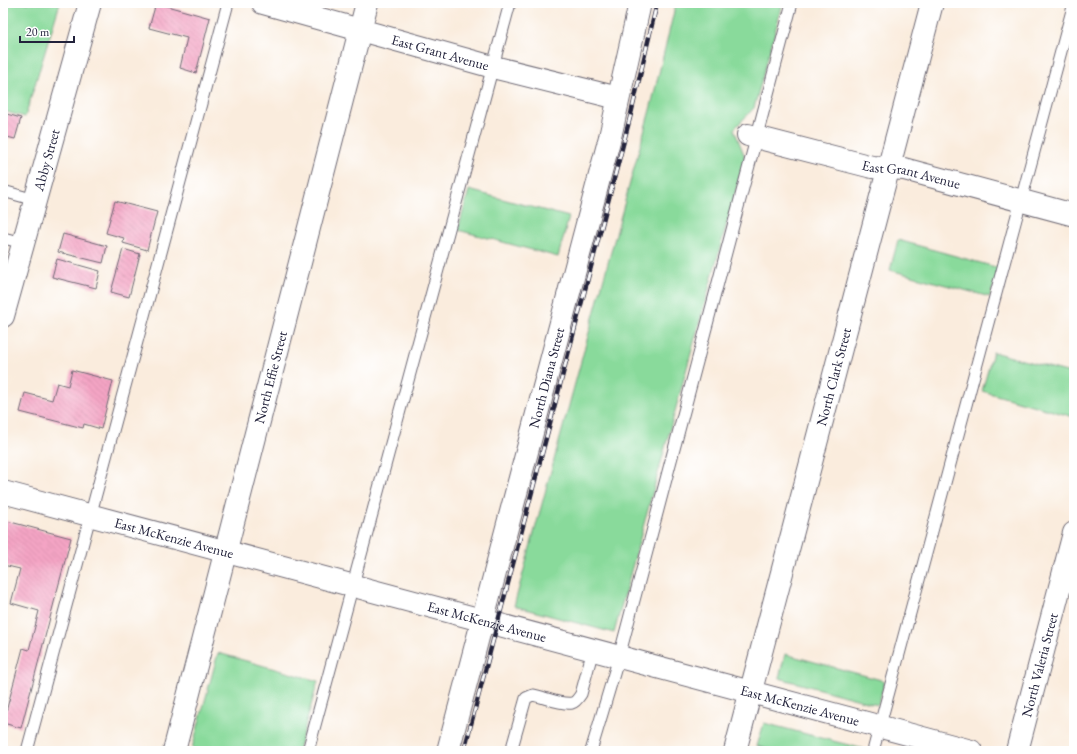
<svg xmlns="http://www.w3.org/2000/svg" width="1077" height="754" font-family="'EB Garamond',serif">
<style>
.green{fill:#89da9b;stroke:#567e6b}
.building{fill:url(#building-back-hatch)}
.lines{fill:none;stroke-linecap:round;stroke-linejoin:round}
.service-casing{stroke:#6e6974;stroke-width:13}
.minor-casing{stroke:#6e6974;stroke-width:24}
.primary-casing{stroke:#6e6974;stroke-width:24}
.service{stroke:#fff;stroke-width:11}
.minor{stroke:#fff;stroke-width:22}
.primary{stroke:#fff;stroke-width:22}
.rail-casing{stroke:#22223b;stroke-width:4.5}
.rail{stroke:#fff;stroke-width:3;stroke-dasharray:9;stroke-linecap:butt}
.labels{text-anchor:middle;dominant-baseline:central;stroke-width:3;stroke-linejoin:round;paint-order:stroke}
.street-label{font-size:14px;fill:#22223b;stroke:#fff}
</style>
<defs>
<pattern id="building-back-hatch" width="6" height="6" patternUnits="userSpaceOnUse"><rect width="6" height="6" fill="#f4a4c4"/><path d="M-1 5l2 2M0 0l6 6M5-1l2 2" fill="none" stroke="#d18da9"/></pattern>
</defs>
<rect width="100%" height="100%" fill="#fff"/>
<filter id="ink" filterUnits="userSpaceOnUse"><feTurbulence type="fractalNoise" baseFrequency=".025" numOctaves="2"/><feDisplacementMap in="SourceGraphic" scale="8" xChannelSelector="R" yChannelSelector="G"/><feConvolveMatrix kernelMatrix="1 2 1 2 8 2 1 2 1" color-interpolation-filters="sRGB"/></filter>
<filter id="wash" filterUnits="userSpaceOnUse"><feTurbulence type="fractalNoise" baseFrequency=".012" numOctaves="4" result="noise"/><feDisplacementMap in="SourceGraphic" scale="16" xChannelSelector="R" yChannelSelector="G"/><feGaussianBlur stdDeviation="0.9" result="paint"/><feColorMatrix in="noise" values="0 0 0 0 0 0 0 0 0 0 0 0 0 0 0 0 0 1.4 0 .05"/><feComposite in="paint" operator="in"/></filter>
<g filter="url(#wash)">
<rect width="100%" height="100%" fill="#faecdd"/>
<g class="green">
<path d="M3,3H60L25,117L3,111Z"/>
<path d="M676,3H783L754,108L734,129L745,157L614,633L514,606L651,106Z"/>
<path d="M469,190L569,217L558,257L458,230Z"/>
<path d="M898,240L999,268L990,297L890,270Z"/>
<path d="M993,352L1074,374V417L982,391Z"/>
<path d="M218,653L318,681L298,751H201L192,748Z"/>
<path d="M785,654L885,681L878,705L779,678Z"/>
<path d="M764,723L864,749L863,751H775L757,746Z"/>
</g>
<g id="blocks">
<g class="building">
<path d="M156,3L210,18L196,73L180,68L187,38L149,28Z"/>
<path d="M3,113L21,118L15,139L3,136Z"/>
<path d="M115,201L157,212L147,250L123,243L124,238L106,233Z"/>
<path d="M63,234L107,246L103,263L58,252Z"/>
<path d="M123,249L140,254L129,297L111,292Z"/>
<path d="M57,259L100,271L96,288L52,277Z"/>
<path d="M72,370L113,381L101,429L84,424L83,428L20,412L25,393L52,400L57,383L68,386Z"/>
<path d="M3,520L71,538L21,728L3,723L23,648L29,650L39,611L11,603L20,569L3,565Z"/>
</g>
</g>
</g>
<g filter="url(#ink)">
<use href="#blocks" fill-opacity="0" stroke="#6e6974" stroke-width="1"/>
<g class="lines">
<g class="service-casing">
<g id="service">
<path d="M3,191L35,200"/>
<path d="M3,238L24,243"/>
<path d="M27,751L228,3"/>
<path d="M308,751L510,3"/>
<path d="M511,751L526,698L533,695C544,697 561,705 572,703C576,702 579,697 581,694L593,650"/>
<path d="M591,751L619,657L792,3"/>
<path d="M873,751L1074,3"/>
</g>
</g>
<g class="minor-casing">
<g id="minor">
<path id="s1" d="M263,3L493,67L618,98"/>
<path id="s2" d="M748,135L872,167L904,169L1074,215"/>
<path id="s3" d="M3,492L971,751"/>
<path id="s4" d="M174,751L367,3"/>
<path id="s5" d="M448,751L610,137L640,3"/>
<path id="s6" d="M735,751L932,3"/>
<path id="s7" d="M1017,751L1074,533"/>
</g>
</g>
<g class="primary-casing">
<g id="primary">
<path id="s8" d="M3,316L90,3"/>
</g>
</g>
<use href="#service" class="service"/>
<use href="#minor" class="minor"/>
<use href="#primary" class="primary"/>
<g class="rail-casing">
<path id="rail" d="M464,751L631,114L657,3"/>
</g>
<use href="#rail" class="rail"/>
</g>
</g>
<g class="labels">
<g class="street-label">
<text stroke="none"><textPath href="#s1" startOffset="184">East Grant Avenue</textPath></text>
<text stroke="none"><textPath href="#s8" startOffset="162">Abby Street</textPath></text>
<text stroke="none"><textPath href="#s2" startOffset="168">East Grant Avenue</textPath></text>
<text stroke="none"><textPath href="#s4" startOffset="386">North Effie Street</textPath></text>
<text stroke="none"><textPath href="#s6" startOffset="387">North Clark Street</textPath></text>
<text stroke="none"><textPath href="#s5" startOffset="386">North Diana Street</textPath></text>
<text stroke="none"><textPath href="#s3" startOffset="177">East McKenzie Avenue</textPath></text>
<text stroke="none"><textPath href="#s3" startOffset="501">East McKenzie Avenue</textPath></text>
<text stroke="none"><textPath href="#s7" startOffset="89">North Valeria Street</textPath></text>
<text stroke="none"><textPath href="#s3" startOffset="825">East McKenzie Avenue</textPath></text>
</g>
</g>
<rect width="1077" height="754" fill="none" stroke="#fff" stroke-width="16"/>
<path d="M20 36v6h54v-6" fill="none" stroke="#22223b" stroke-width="2"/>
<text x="26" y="36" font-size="12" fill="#22223b" stroke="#ffffff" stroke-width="3" paint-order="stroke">20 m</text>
</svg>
